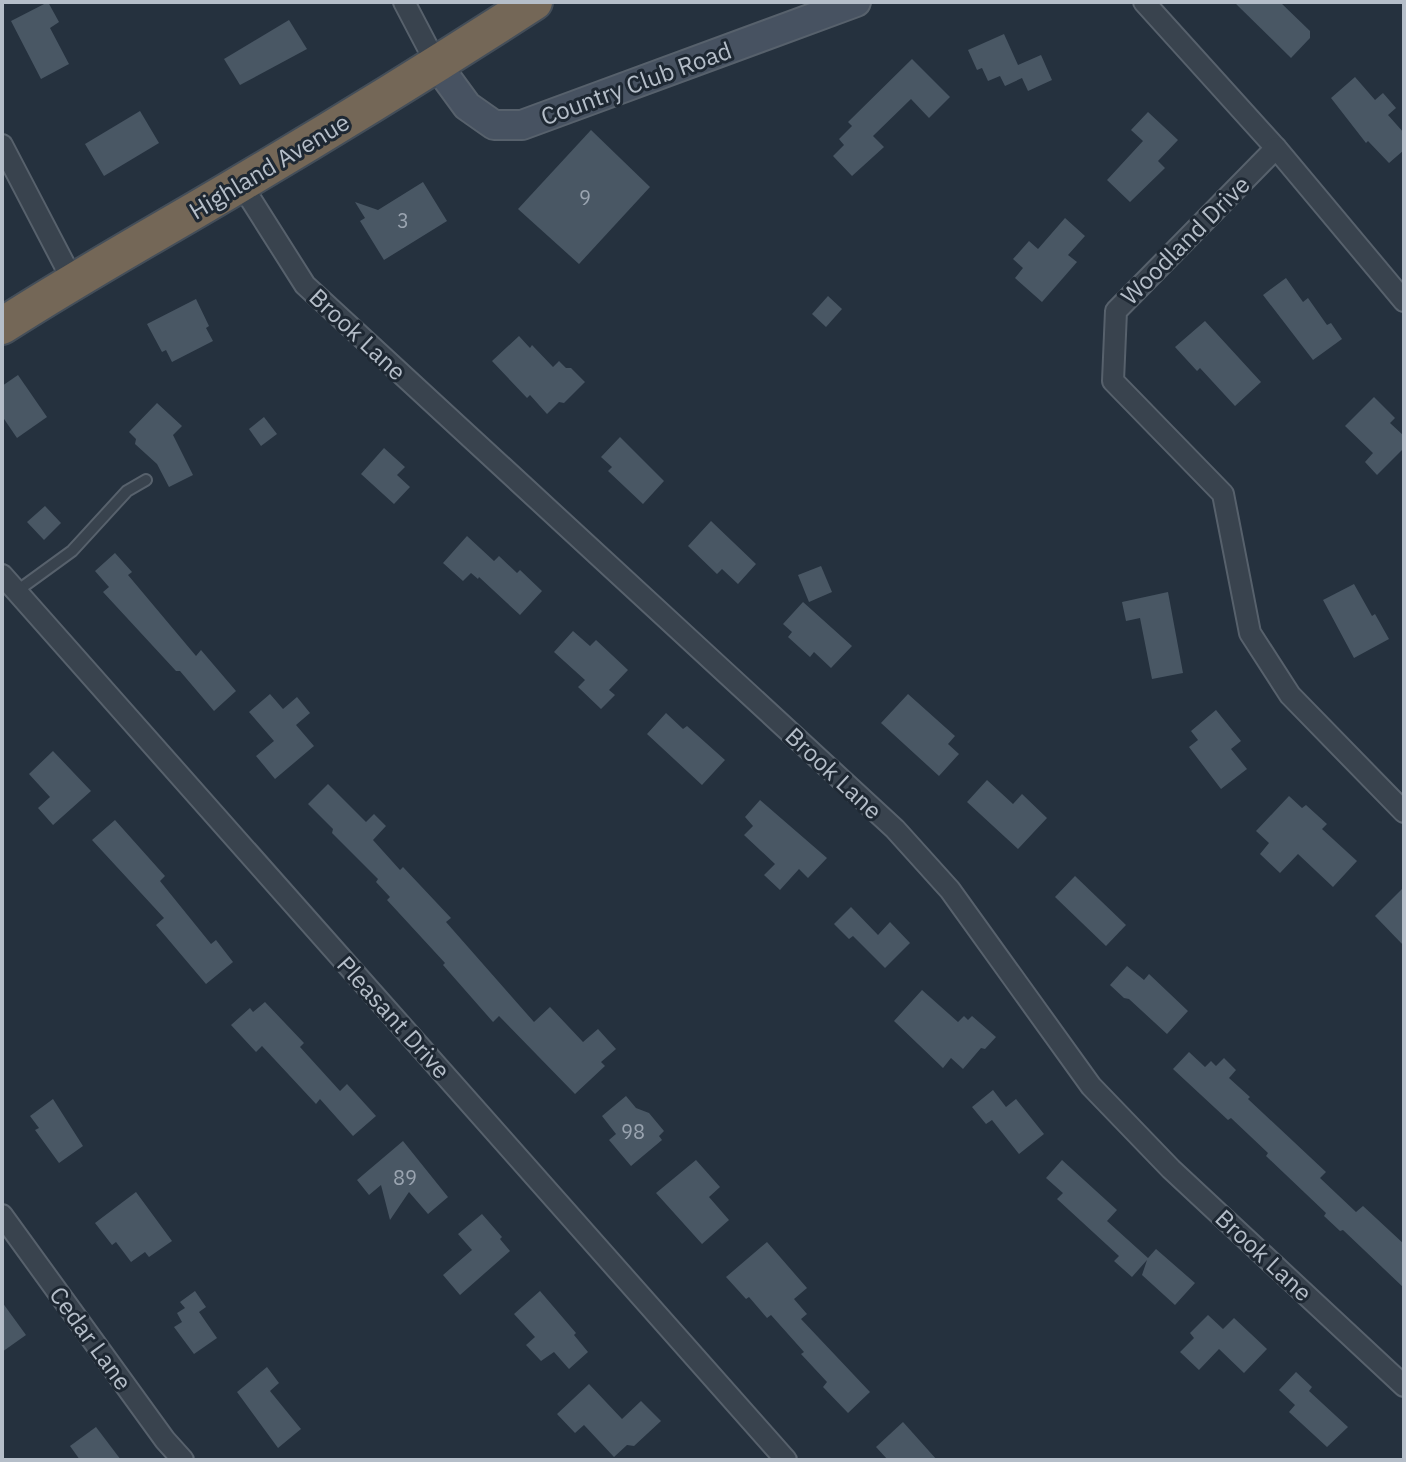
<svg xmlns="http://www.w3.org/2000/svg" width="1406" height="1462" font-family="'IBM Plex Sans',sans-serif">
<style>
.building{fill:#495764}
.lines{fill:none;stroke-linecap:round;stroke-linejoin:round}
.lane-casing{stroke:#57616c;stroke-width:14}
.street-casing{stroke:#57616c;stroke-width:24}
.secondary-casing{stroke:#57616c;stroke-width:32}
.highway-casing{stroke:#444e59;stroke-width:40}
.lane{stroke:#39434e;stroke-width:10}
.street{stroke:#39434e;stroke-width:20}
.secondary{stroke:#475261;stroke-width:28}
.highway{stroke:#746757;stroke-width:36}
.labels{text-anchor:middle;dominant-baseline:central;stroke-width:6;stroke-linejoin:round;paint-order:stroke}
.number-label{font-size:20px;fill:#9aa4b0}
.street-label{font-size:24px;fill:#b5bec9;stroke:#1e2833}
</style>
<rect width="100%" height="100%" fill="#25313e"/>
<g class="building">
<path d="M48,2L59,22L50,28L69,64L41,79L11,21Z"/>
<path d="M1234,2H1280L1310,31V38L1291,58Z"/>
<path d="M289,20L307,49L240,85L224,59Z"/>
<path d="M1004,34L1018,65L1041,55L1052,80L1028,91L1022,78L1005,86L1000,76L988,81L982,68L977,70L968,50Z"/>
<path d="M912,59L950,97L929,118L911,99L873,136L884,147L852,176L833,156L844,145L839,139L852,126L848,122Z"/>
<path d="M1355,77L1375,100L1383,93L1396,108L1388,115L1404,133V150L1389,163L1368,141L1366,143L1331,98Z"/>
<path d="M140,111L159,143L104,176L85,144Z"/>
<path d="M1148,112L1178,140L1158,161L1165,168L1130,202L1107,180L1143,141L1131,130Z"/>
<path d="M591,130L650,187L579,264L518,209Z"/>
<path d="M423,182L447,221L384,260L360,221L365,218L355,202L378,210Z"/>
<path d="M1065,218L1085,236L1068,255L1077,262L1042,302L1015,278L1023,268L1013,259L1029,241L1038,249Z"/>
<path d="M1286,278L1303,302L1308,298L1327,325L1331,323L1342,339L1313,360L1263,295Z"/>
<path d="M828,296L842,309L826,327L812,314Z"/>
<path d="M196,299L209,326L206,328L213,341L172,362L166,350L162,352L147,324Z"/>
<path d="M1205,321L1261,382L1235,406L1200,368L1197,371L1175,347Z"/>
<path d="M519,336L530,348L532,345L553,367L559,361L566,368H571L585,382L564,403L559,402L547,414L530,395L527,398L492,361Z"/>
<path d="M18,375L47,417L17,438L2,416V386Z"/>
<path d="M1374,397L1395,418L1390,423L1404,436V448L1377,475L1365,462L1373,453L1345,426Z"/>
<path d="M157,403L182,426L173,435L193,475L169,487L157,464L135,444L136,439L129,432Z"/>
<path d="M264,417L277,434L261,446L249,429Z"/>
<path d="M620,437L664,481L643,504L608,471L612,467L601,457Z"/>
<path d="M384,448L405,467L397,475L410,487L394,504L361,474Z"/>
<path d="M45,506L61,523L44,540L27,522Z"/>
<path d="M711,521L756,564L738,584L722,569L717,574L688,546Z"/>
<path d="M467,536L494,561L499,556L517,573L520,570L542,591L520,615L479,577L478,579L471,573L463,581L443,563Z"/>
<path d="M115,553L132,572L128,575L196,656L201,650L236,691L214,711L180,671H176L103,592L109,587L95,571Z"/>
<path d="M821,566L832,592L809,602L798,575Z"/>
<path d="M1354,584L1372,616L1375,614L1389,639L1354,658L1323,600Z"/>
<path d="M1168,592L1183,673L1152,679L1140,618L1126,621L1122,602Z"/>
<path d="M803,602L852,646L831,668L814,652L810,657L788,637L792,632L783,624Z"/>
<path d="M573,631L590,646L596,640L628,670L609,690L615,695L601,709L578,687L585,680L554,652Z"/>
<path d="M270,694L283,709L297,697L310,713L296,725L314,746L275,779L256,756L274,741L249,712Z"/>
<path d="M908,694L955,736L948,744L959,754L939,776L881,723Z"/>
<path d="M1216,710L1241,741L1231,749L1247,769L1221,789L1189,747L1198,740L1191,731Z"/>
<path d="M666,713L683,729L687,726L725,760L702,785L647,734Z"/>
<path d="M53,751L91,791L53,825L38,808L50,797L29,774Z"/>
<path d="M987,780L1013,804L1022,794L1047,818L1018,849L967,802Z"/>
<path d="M328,784L366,822L374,814L386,826L373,840L400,870L403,867L451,918L446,922L534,1022L550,1007L583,1042L598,1029L616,1049L601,1062L605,1066L575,1094L499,1016L493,1022L443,965L445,963L387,900L390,897L376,882L378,879L332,833L333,829L308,804Z"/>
<path d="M1289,796L1302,808L1306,805L1327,824L1322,829L1357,861L1333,887L1298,854L1280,873L1260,854L1269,843L1256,831Z"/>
<path d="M760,800L827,858L808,878L799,869L780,890L764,875L775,864L744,835L753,826L745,817Z"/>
<path d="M115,820L165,876L160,881L211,944L216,940L233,962L206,984L156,925L164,918L92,840Z"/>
<path d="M1075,876L1126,925L1106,946L1055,897Z"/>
<path d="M1404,887V946L1375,916Z"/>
<path d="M851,907L878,935L890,922L910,943L885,968L853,936L849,939L834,924Z"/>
<path d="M1127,966L1144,980L1149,974L1188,1011L1167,1034L1129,999L1124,998L1110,985Z"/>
<path d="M922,990L958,1022L964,1016L968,1020L972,1016L996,1037L985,1049L981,1048L963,1069L951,1058L943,1068L894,1021Z"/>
<path d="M265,1002L304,1043L300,1047L340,1091L347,1084L376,1116L353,1136L320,1099L316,1104L262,1046L256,1052L231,1025L250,1008L253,1012Z"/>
<path d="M1189,1052L1205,1067L1211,1061L1216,1066L1224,1058L1236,1070L1229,1078L1250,1097L1248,1099L1326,1172L1320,1178L1356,1212L1363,1206L1404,1244V1288L1343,1230L1340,1231L1324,1216L1326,1213L1266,1156L1268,1153L1231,1118L1228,1120L1173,1069Z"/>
<path d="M993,1090L1006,1107L1016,1099L1044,1134L1019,1154L992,1120L986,1124L972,1107Z"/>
<path d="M626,1096L636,1108L649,1113L664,1131L659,1136L662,1140L631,1166L609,1140L616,1134L602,1116Z"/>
<path d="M53,1099L83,1146L59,1163L35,1130L39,1128L30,1116Z"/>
<path d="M403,1141L448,1197L428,1214L409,1192L390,1220L381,1185L369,1195L357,1180Z"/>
<path d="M696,1160L720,1187L709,1197L729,1220L702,1244L656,1193Z"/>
<path d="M1062,1160L1117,1210L1107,1221L1148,1258L1156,1249L1195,1283L1175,1305L1142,1275L1147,1260L1132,1277L1114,1261L1119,1256L1057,1199L1063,1193L1046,1178Z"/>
<path d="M136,1192L172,1241L149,1257L145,1252L131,1262L116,1242L112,1245L95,1223Z"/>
<path d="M482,1214L502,1237L500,1239L510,1251L460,1295L443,1275L472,1250L458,1234Z"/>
<path d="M767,1242L807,1288L794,1299L807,1314L801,1319L870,1392L848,1413L823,1387L827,1382L801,1354L804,1352L771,1315L767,1318L749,1297L746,1299L726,1277Z"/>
<path d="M195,1291L206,1307L199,1312L217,1338L194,1354L174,1327L182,1322L177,1313L185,1308L180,1302Z"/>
<path d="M540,1291L576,1333L574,1335L588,1352L569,1369L554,1352L541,1361L526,1345L535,1337L514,1314Z"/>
<path d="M2,1302L26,1335L2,1352Z"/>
<path d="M1208,1315L1223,1329L1234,1318L1267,1349L1244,1373L1219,1349L1199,1370L1180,1352L1194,1338L1190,1333Z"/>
<path d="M267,1367L279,1383L270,1391L301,1429L278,1448L237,1392Z"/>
<path d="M1296,1372L1312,1387L1309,1391L1348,1427L1327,1447L1289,1412L1295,1405L1279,1390Z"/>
<path d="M589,1384L622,1419L641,1401L661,1421L634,1446L627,1445L614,1457L584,1425L575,1433L557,1414Z"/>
<path d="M903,1422L937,1460H888L876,1447Z"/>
<path d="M96,1427L121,1460H80L70,1446Z"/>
</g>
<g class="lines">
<g class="lane-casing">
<path id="lane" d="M17,591L72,551L127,491L146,480"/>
</g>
<g class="street-casing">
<g id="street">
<path d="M404,2L437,65"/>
<path d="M1144,2L1276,148"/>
<path d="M2,145L73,281"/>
<path d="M241,184L305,285L895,829L950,890L1091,1086L1171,1169L1404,1386"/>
<path d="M1404,301L1276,148L1116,311L1113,381L1223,494L1250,633L1290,695L1404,812"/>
<path d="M2,575L786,1460"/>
<path d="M2,1215L165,1440L183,1460"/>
</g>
</g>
<g class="secondary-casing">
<path id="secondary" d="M437,65L467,106L494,125H522L856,2"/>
</g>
<g class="highway-casing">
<path id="highway" d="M2,326C81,275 163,230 243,182C341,124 438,64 534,2"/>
</g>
<use href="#lane" class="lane"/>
<use href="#street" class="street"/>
<use href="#secondary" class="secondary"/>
<use href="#highway" class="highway"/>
</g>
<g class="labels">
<g class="number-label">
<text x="585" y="197">9</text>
<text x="403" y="220">3</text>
<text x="633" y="1131">98</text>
<text x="405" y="1177">89</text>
</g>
<g class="street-label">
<text transform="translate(636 83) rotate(-20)">Country Club Road</text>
<text transform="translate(269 166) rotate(-31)">Highland Avenue</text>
<text transform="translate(1185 240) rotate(-45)">Woodland Drive</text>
<text transform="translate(358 334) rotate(43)">Brook Lane</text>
<text transform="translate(834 773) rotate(43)">Brook Lane</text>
<text transform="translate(394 1017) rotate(48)">Pleasant Drive</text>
<text transform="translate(1264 1255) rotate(43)">Brook Lane</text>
<text transform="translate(91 1338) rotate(54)">Cedar Lane</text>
</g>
</g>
<rect width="1406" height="1462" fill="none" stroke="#b5bec9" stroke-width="8"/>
</svg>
